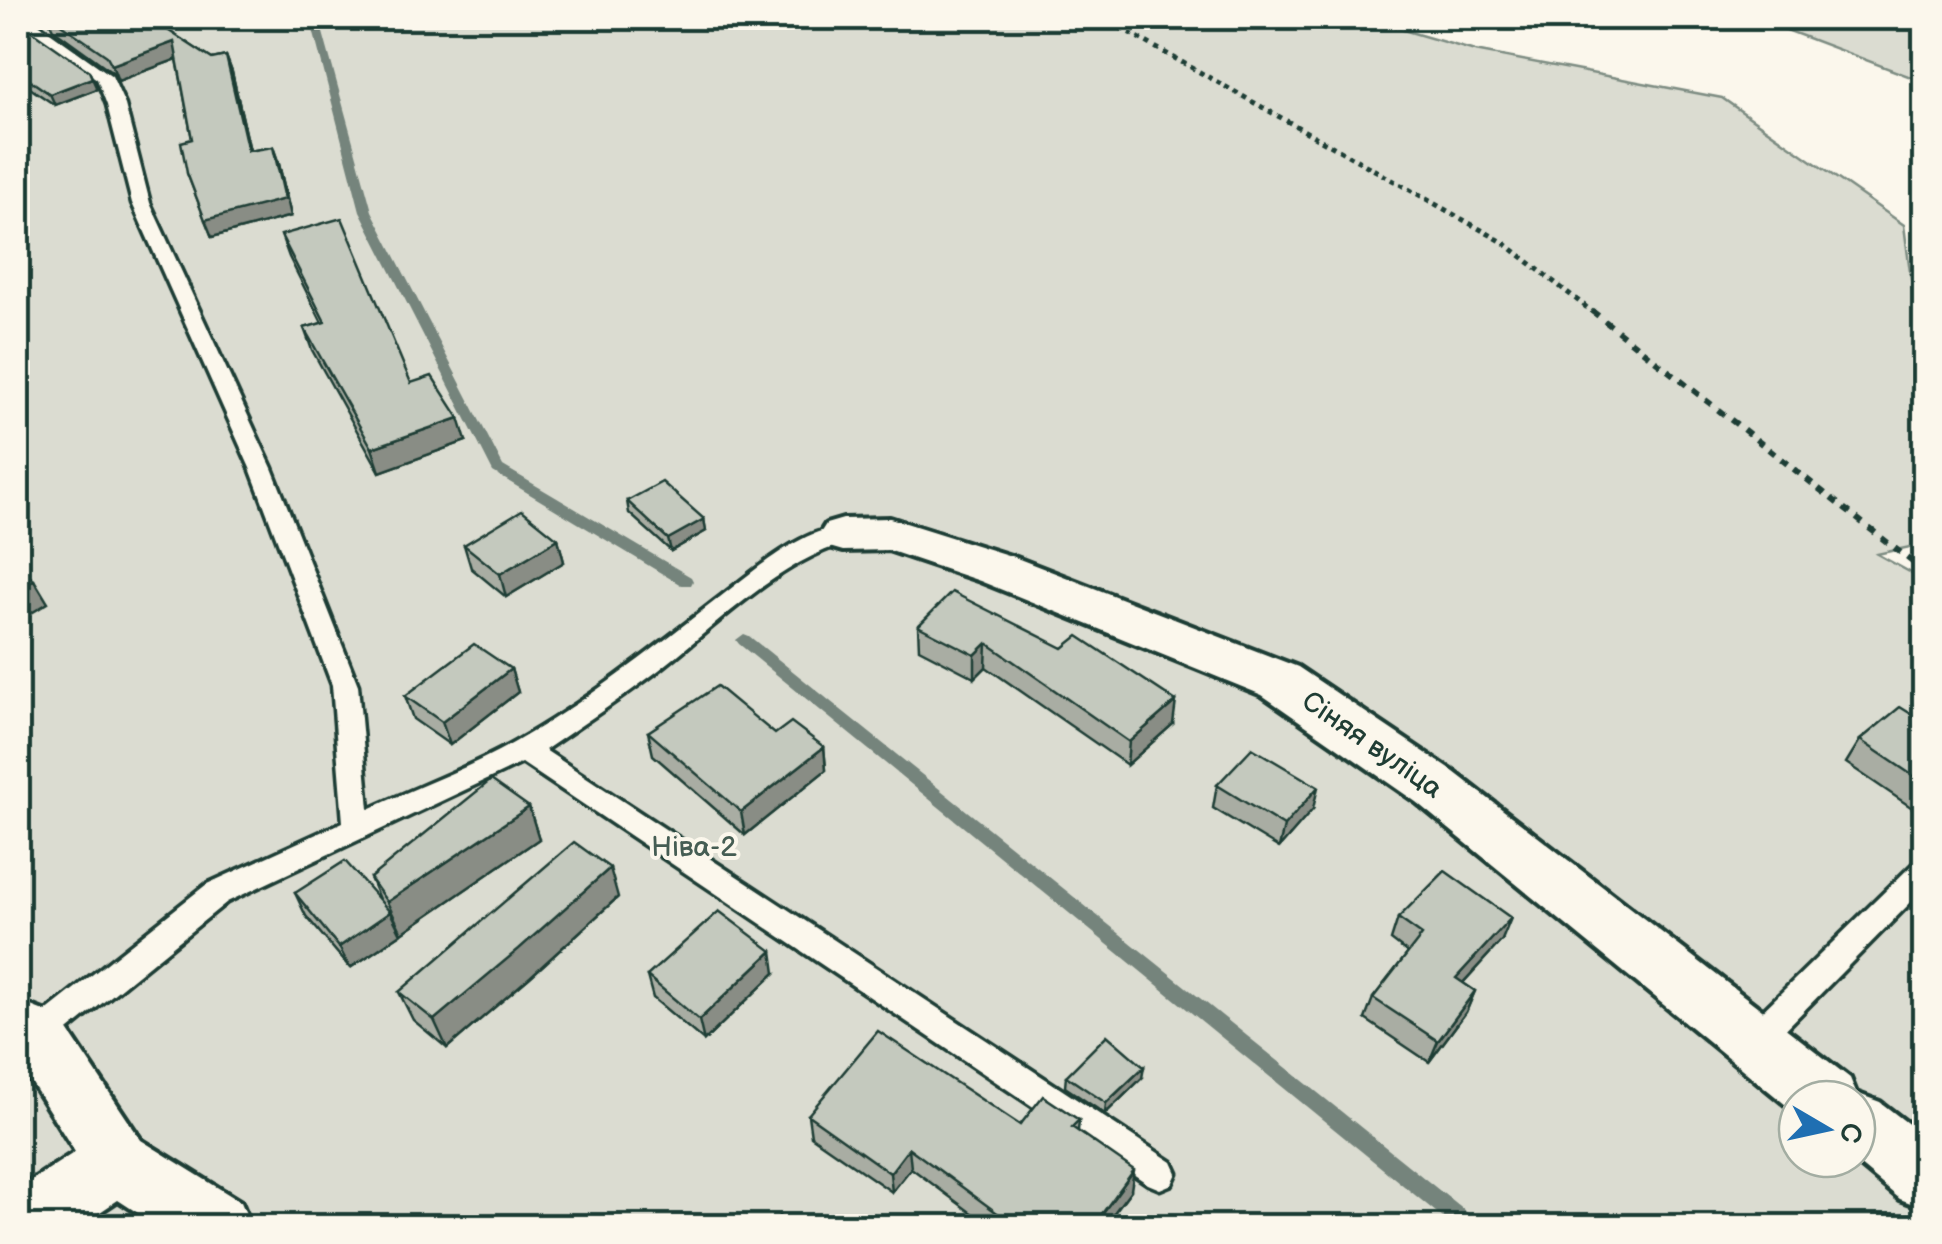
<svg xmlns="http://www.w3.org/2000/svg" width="1942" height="1244" font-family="'Balsamiq Sans',sans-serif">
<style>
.green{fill:#dbdcd1;stroke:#7d8c82;stroke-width:2.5;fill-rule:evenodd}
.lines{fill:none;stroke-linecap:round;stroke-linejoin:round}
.stream{fill:#74847b;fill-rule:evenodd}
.service-casing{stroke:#1f3d34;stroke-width:7}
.minor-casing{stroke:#1f3d34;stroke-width:8}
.path-far1{stroke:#1f3d34;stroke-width:5;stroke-dasharray:5 5;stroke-linecap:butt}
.path{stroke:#1f3d34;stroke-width:6;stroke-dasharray:8 8;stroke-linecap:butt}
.service{fill:#fbf7ec;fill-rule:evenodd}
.minor{fill:#fbf7ec;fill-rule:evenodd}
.wall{fill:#a9ada3;stroke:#1f3d34;stroke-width:2.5}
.shaded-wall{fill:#898d85;stroke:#1f3d34;stroke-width:2.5}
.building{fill:#c4c9be;stroke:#1f3d34;stroke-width:2.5}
.labels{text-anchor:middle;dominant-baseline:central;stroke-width:8;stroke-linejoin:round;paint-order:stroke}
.street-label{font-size:28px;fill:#1f3d34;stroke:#fbf7ec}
.park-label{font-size:28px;fill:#455d53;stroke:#fbf7ec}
</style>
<rect width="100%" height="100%" fill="#fbf7ec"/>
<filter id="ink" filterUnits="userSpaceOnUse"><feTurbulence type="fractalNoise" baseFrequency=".01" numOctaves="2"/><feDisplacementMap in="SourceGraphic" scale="20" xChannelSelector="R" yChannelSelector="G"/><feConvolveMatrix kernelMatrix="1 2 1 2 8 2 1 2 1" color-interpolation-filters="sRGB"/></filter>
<g filter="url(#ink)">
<g class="green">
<path d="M18,18H1362L1475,51L1722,98L1904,225L1920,350L1924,355V544L1877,554L1924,580V1226H18ZM1797,1099H1857V1159H1797Z"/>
<path d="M1755,18H1924V82Z"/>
</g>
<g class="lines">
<g class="stream">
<path d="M310,18H319L372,211L503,466L691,577L693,581L691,585H681L493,472L360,211Z"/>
<path d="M744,634L749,636L1475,1219L1478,1226H1453L739,644L736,640Z"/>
</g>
<g class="service-casing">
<g id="service">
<path d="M18,18H30L112,76L125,105L150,203L272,468L358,685L369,809C417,787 469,768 515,742C600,694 678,629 756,569C779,552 821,521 851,529L855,535L851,541C779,561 718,624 659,670C622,698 583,724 545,750L1172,1162L1177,1173L1172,1184L1160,1189L1148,1184L522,763L227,902L48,1047L37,1051L26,1047L21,1037L26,1027L207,884L343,822L332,685L250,468L132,203L107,105L97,79L18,24Z"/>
<path d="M1924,859V889L1764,1051L1753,1055L1742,1051L1737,1041L1742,1031L1914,863Z"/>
</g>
</g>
<g class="minor-casing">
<g id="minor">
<path d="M890,518L1014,557L1298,667L1454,772L1850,1078L1856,1093L1880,1102L1924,1136V1208L1900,1199L1852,1159H1857V1099H1797V1114L1416,802L1262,695L980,581L888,550L843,551L826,546L819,535L826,524L843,519Z"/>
<path d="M18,1001L59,1017L141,1140L241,1202L251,1226H158L118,1200L79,1226H18V1189L75,1152L18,1061Z"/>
</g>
</g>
<path class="path-far1" d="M1103,18L1503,242L1595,314"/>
<path class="path" d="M1592,311L1924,571"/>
<use href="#service" class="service"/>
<use href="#minor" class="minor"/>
</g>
<g class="wall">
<path d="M48,18H149L212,59L226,56L232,72L250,151L273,147L279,164L291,216L212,237L187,173L192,139L177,59L118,81L114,73L53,29Z"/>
<path d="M18,30L89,71L97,89L55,105L18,80Z"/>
<path d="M281,235L411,383L466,441L380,472L312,350L304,328L322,323L289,257Z"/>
<path d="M627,501L704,519L706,531L671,551L629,513Z"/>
<path d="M558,539L564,562L506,597L471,568L464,545Z"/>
<path d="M918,626L1063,648L1173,724L1127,765L986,667L975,678L919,649Z"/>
<path d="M511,669L518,692L450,745L413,719L405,696Z"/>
<path d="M1924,722V816L1846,763L1860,740Z"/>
<path d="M648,732L775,734L824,747L826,770L745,835L653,755Z"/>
<path d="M1217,785L1313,809L1279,848L1213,808Z"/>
<path d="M529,807L539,839L402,933L398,928L401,934L350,968L306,916L295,893L379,899L370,878Z"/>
<path d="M618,897L530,977L447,1048L413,1020L399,992Z"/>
<path d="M1398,918L1502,940L1463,983L1475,991L1466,1012L1429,1062L1365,1019L1373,998L1408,953L1391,940Z"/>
<path d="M775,973L704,1041L653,998L647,976Z"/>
<path d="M1066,1076L1142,1078L1105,1114L1065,1087Z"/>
<path d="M808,1115L1020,1125L1079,1120L1078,1131L1131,1190L1104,1226H989L911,1168L892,1192L811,1136Z"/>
</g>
<g class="shaded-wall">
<path d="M174,42L180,58L118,81L112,65Z"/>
<path d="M226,56L232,72L254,168L248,151Z"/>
<path d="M92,78L97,89L55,105L50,94Z"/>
<path d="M273,147L279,164L291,216L212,237L205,220Z"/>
<path d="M459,418L466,441L380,472L372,448Z"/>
<path d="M704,519L706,531L671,551L668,539Z"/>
<path d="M558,539L564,562L506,597L500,574Z"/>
<path d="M34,580L48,603L18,621V590Z"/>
<path d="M987,643L986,667L975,678V655Z"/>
<path d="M511,669L518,692L450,745L442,722Z"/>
<path d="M1176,701L1173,724L1127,765L1129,742Z"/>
<path d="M824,747L826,770L745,835L741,812Z"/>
<path d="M1318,787L1313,809L1279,848L1284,826Z"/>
<path d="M529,807L539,839L402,933L387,902Z"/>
<path d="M610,868L618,897L530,977L447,1048L434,1020Z"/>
<path d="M390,912L401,934L350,968L339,947Z"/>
<path d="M1511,918L1502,940L1447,1000L1456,978Z"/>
<path d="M772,951L775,973L704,1041L699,1020Z"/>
<path d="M1475,991L1466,1012L1429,1062L1438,1041Z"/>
<path d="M1144,1067L1142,1078L1105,1114L1106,1103Z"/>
<path d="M909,1148L911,1168L892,1192L890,1173Z"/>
<path d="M1134,1170L1131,1190L1104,1226H1093Z"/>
</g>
<g class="building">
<path d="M52,18H149L212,59L226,56L248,151L273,147L285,199L205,220L187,173L181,142L192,139L174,42L112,65L107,56Z"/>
<path d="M26,27L89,71L92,78L50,94L18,72V30Z"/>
<path d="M342,218L411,383L432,376L459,418L372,448L304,328L325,322L281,235Z"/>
<path d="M662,482L704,519L668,539L627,501Z"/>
<path d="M522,510L558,539L500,574L464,545Z"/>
<path d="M18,566L34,580L18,590Z"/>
<path d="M952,592L1063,648L1078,636L1176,701L1129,742L987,643L975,655L918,626Z"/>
<path d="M474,644L511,669L442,722L405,696Z"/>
<path d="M717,686L775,734L791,722L824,747L741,812L648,732Z"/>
<path d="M1900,707L1924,722V783L1860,740Z"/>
<path d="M1252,748L1318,787L1284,826L1217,785Z"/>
<path d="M491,780L529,807L387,902L370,878Z"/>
<path d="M574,842L610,868L519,949L434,1020L399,992Z"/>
<path d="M345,861L390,912L339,947L295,893Z"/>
<path d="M1445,871L1511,918L1456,978L1475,991L1438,1041L1373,998L1422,935L1398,918Z"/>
<path d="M719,911L772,951L699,1020L647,976Z"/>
<path d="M878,1031L1020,1125L1043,1096L1079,1120L1072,1127L1134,1170L1093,1226H1015L909,1148L890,1173L808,1115Z"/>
<path d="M1107,1035L1144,1067L1106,1103L1066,1076Z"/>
<path d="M779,1216L790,1226H770Z"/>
</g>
</g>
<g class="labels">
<g class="street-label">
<text transform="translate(1372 745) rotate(35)">Сіняя вуліца</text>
</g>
<g class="park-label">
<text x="694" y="847">Ніва-2</text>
</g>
</g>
<rect width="1942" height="1244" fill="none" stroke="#fbf7ec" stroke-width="60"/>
<rect x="30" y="30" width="1882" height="1184" fill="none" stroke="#1f3d34" stroke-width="4" filter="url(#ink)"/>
<g transform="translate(1827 1129) rotate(99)"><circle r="48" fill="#fbf7ec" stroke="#a3ada2" stroke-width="2.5"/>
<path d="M0-8L18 38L0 25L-18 38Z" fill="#1f6fb2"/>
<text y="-15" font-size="28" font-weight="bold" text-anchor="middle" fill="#1f3d34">С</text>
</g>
</svg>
